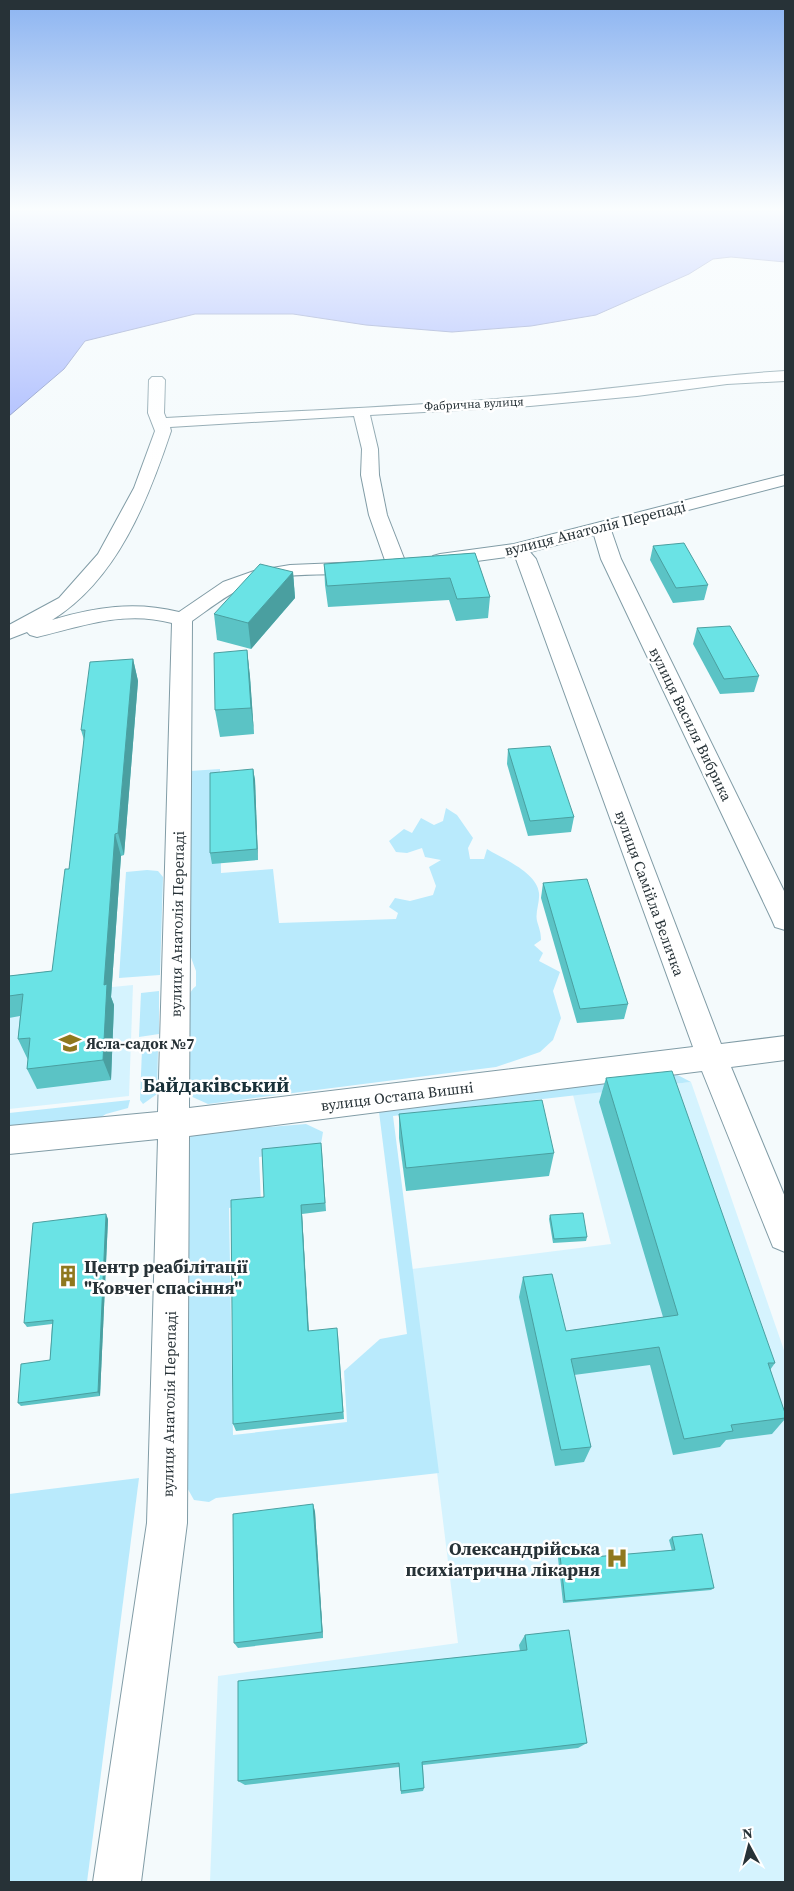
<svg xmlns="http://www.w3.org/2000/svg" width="794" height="1891" font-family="'Source Serif 4',serif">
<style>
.built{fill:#d5f3fe}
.green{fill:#b9eafc}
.water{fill:#a2b4fe;stroke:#7d8dc2}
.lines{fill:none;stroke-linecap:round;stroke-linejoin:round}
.minor-casing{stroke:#819ca6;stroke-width:2}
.minor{fill:#fff;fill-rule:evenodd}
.wall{fill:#5bc3c5}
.shaded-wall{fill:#4a9fa0}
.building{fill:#6ae3e5;stroke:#4a9fa0}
.labels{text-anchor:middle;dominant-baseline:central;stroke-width:5;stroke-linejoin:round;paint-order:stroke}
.far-street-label{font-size:12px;fill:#273237;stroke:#fff}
.street-label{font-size:15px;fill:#273237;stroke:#fff}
.poi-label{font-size:15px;font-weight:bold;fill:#273237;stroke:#fff;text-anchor:start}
.near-poi-label{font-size:18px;font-weight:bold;fill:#273237;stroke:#fff;text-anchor:start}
.district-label{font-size:20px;font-weight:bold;fill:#183038;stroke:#fff}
</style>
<rect width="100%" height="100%" fill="#f4fafc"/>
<g class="built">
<path d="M133,985L129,1096L9,1109V997Z"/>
<path d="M691,1082L785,1353V1882H210L218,1676L458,1643L412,1269L611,1244L573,1095Z"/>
</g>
<g class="green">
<path d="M220,769L221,873L273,869L279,923L396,919L398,913L389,907L395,898L410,901L433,895L436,886L429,867L441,860L425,857L422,848L407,853L396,852L389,841L404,829L412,833L421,818L434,825L443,821L446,808L457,815L473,838L468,848L470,859H484L487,849C503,859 537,872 539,893C540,902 535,912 537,921C539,928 541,932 541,940L534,945L543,953L539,961L560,972L553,991L561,1018L553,1040L540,1052L496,1067L208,1104L188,1095C187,1071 175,1001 196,986V971L186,944L190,771Z"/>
<path d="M147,870L158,871L163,877L160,975L119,978L126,872Z"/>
<path d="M159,991V1034L139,1037L141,993Z"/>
<path d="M149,1046L158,1049L157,1094L143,1104L140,1100L142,1049Z"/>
<path d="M668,1070L691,1082L393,1116L439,1473L216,1498L209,1502L194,1500L181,1477L185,1145L193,1133L306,1124L323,1132L320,1150L259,1157L261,1203L229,1208L233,1435L347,1422L344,1371L380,1339L407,1334L379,1112Z"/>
<path d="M130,1100L128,1108L106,1114L95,1121L9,1131V1113Z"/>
<path d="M139,1478L87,1882H9V1494Z"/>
</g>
<path class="water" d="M9,210H785V262L731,257L713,259L689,274L596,315L531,326L452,332L366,325L293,314H195L85,341L64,369L9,416Z"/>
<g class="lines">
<g class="minor-casing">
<path id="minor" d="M785,371V381L727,384L637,396L530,406L370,415L378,449L379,475L387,515L407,566L404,570H390L387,566L369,515L361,475L362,449L354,416L170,427L171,431C148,500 117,580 52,620C95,607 135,601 179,612L223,582L254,571L290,565L363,562L370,564L373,568L370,572L363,574C324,575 280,571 244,587C225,596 209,609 192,621L189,1108L693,1047L516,559L514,556L440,566L433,564L430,560L433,556L440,554L514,544L785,475V485L611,530L621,559L785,893V930L775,927L772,920L601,559L594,535L530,552L536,559L721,1044L785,1036V1060L731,1067L785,1197V1252L773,1247L702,1071L189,1136L187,1523L141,1882H93L147,1523L158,1139L9,1154V1126L158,1112L172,623C124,610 83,626 37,637L30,635L27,632L9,639V625L59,598L98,554L134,488L155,431L148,413L149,380L152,377H162L165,380L164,413L166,418C288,411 411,407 533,396C617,389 701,376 785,371Z"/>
</g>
<use href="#minor" class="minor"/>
</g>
<g class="wall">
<path d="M653,546L708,585L704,600L673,603L650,560Z"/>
<path d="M475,553L490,597L488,618L456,621L449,600L328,607L325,585L324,564Z"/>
<path d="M293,572L295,598L251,649L217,640L214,614Z"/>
<path d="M697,628L759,676L754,692L720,694L693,644Z"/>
<path d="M247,650L250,677L254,734L220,737L215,710Z"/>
<path d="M133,659L138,681L124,855L121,856L111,997L114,1005L111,1080L37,1089L27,1069L28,1060L18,1039L20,1016L9,1018V976L52,971L69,869L84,740L81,730Z"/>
<path d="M508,749L574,817L571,832L528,836L507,764Z"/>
<path d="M253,769L255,780L258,860L212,864L210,853Z"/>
<path d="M543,883L628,1004L624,1019L577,1023L541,898Z"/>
<path d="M606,1078L775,1363L770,1370L785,1413V1419L772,1434L726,1440L720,1447L673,1455L650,1365L574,1375L591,1447L584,1462L555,1466L519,1297L523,1277L566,1331L663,1317L599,1102Z"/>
<path d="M399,1114L554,1153L549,1176L406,1191L399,1138Z"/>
<path d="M322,1152L326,1211L302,1214L309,1331L338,1335L344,1419L236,1431L233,1424L264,1197Z"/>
<path d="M550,1215L587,1237L586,1241L553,1243L549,1219Z"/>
<path d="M108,1219L100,1396L21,1406L18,1403L50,1360L52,1324L27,1327L24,1323Z"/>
<path d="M313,1504L315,1512L323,1638L238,1648L234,1643Z"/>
<path d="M672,1537L714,1588L711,1590L563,1603L557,1549L559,1546L593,1557L672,1551L669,1540Z"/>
<path d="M525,1635L587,1743L578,1748L423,1765L424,1788L423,1791L401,1794L399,1767L245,1785L238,1781L520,1651L519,1645Z"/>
</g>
<g class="shaded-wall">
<path d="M293,572L295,598L251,649L248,623Z"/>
<path d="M247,650L250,677L254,734L251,708Z"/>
<path d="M133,659L138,681L124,855L118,833Z"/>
<path d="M253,769L255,780L258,860L257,849Z"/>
<path d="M115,834L121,856L111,997L114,1005L111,1080L103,1060L104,985Z"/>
<path d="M301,1205L302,1214L309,1339L308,1331Z"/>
<path d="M106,1214L108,1219L100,1396L98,1392Z"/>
<path d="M313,1504L315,1512L323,1638L322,1632Z"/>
</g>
<g class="building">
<path d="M684,543L708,585L676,588L653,546Z"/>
<path d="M475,553L490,597L457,599L450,578L327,586L324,564Z"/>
<path d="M260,564L293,572L248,623L214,614Z"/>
<path d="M730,626L759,676L724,679L697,628Z"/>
<path d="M247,650L251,708L215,710L214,653Z"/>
<path d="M133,659L118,833L115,834L104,985L107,984L103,1060L27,1069L30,1038L18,1039L23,994L9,996V976L52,971L65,869H69L85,730H81L90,662Z"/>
<path d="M550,746L574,817L530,821L508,749Z"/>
<path d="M253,769L257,849L210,853V773Z"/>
<path d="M587,879L628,1004L580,1009L543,883Z"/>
<path d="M672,1071L775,1363H768L785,1413V1418L731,1425L733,1431L684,1439L659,1347L571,1359L591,1447L561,1450L523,1277L552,1274L566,1331L678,1315L606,1078Z"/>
<path d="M542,1100L554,1153L406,1168L399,1114Z"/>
<path d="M321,1143L325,1203L301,1205L308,1331L337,1328L343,1412L233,1424L231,1200L264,1197L262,1149Z"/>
<path d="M583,1213L587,1237L554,1239L550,1215Z"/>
<path d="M106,1214L98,1392L18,1403L21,1364L50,1360L53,1320L24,1323L33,1223Z"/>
<path d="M313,1504L322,1632L234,1643L233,1514Z"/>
<path d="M702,1534L714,1588L565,1601L559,1546L591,1544L593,1557L675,1550L672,1537Z"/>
<path d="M569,1630L587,1743L422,1762L424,1788L401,1791L399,1763L238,1781V1681L527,1650L525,1635Z"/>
</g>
<linearGradient id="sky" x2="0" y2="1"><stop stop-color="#8cb4f1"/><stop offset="0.44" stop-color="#fafdfe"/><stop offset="1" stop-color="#fafdfe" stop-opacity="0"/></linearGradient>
<rect width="794" height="475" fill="url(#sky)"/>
<defs>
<g id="school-bare" transform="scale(1.725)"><path d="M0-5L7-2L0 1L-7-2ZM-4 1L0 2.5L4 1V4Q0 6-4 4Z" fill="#8f781e" stroke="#fff" stroke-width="2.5" paint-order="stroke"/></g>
<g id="building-bare" transform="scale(1.725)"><path d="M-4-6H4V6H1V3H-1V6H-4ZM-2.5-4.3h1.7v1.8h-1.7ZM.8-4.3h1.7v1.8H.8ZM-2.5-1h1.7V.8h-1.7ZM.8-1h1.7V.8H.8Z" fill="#8f781e" stroke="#fff" stroke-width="2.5" paint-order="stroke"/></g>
<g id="hospital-bare" transform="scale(1.725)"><path d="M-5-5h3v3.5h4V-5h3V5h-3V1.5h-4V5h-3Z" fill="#8f781e" stroke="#fff" stroke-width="2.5" paint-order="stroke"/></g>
</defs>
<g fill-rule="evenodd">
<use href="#school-bare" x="70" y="1043"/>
<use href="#building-bare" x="68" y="1276"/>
<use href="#hospital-bare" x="617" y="1558"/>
</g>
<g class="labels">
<g class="far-street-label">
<text transform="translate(474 404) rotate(-3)">Фабрична вулиця</text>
</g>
<g class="street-label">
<text transform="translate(595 528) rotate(-14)">вулиця Анатолія Перепаді</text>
<text transform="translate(691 724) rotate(64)">вулиця Василя Вибрика</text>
<text transform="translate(650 893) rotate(70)">вулиця Самійла Величка</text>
<text transform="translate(177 924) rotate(-89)">вулиця Анатолія Перепаді</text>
<text transform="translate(397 1096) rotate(-7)">вулиця Остапа Вишні</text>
<text transform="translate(169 1404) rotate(-89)">вулиця Анатолія Перепаді</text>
</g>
<g class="poi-label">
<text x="86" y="1043">Ясла-садок №7</text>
</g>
<g class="near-poi-label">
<text x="84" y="1266">Центр реабілітації<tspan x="84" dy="21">"Ковчег спасіння"</tspan></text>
<text x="600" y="1548" text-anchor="end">Олександрійська<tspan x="600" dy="21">психіатрична лікарня</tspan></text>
</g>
<g class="district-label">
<text x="216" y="1085">Байдаківський</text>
</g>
</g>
<rect width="794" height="1891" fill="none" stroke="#273237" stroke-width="20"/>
<g transform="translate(749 1846) rotate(353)" stroke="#ffffff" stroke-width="4" paint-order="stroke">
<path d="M0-4L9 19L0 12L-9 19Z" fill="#273237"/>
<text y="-8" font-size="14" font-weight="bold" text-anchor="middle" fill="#273237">N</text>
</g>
</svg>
